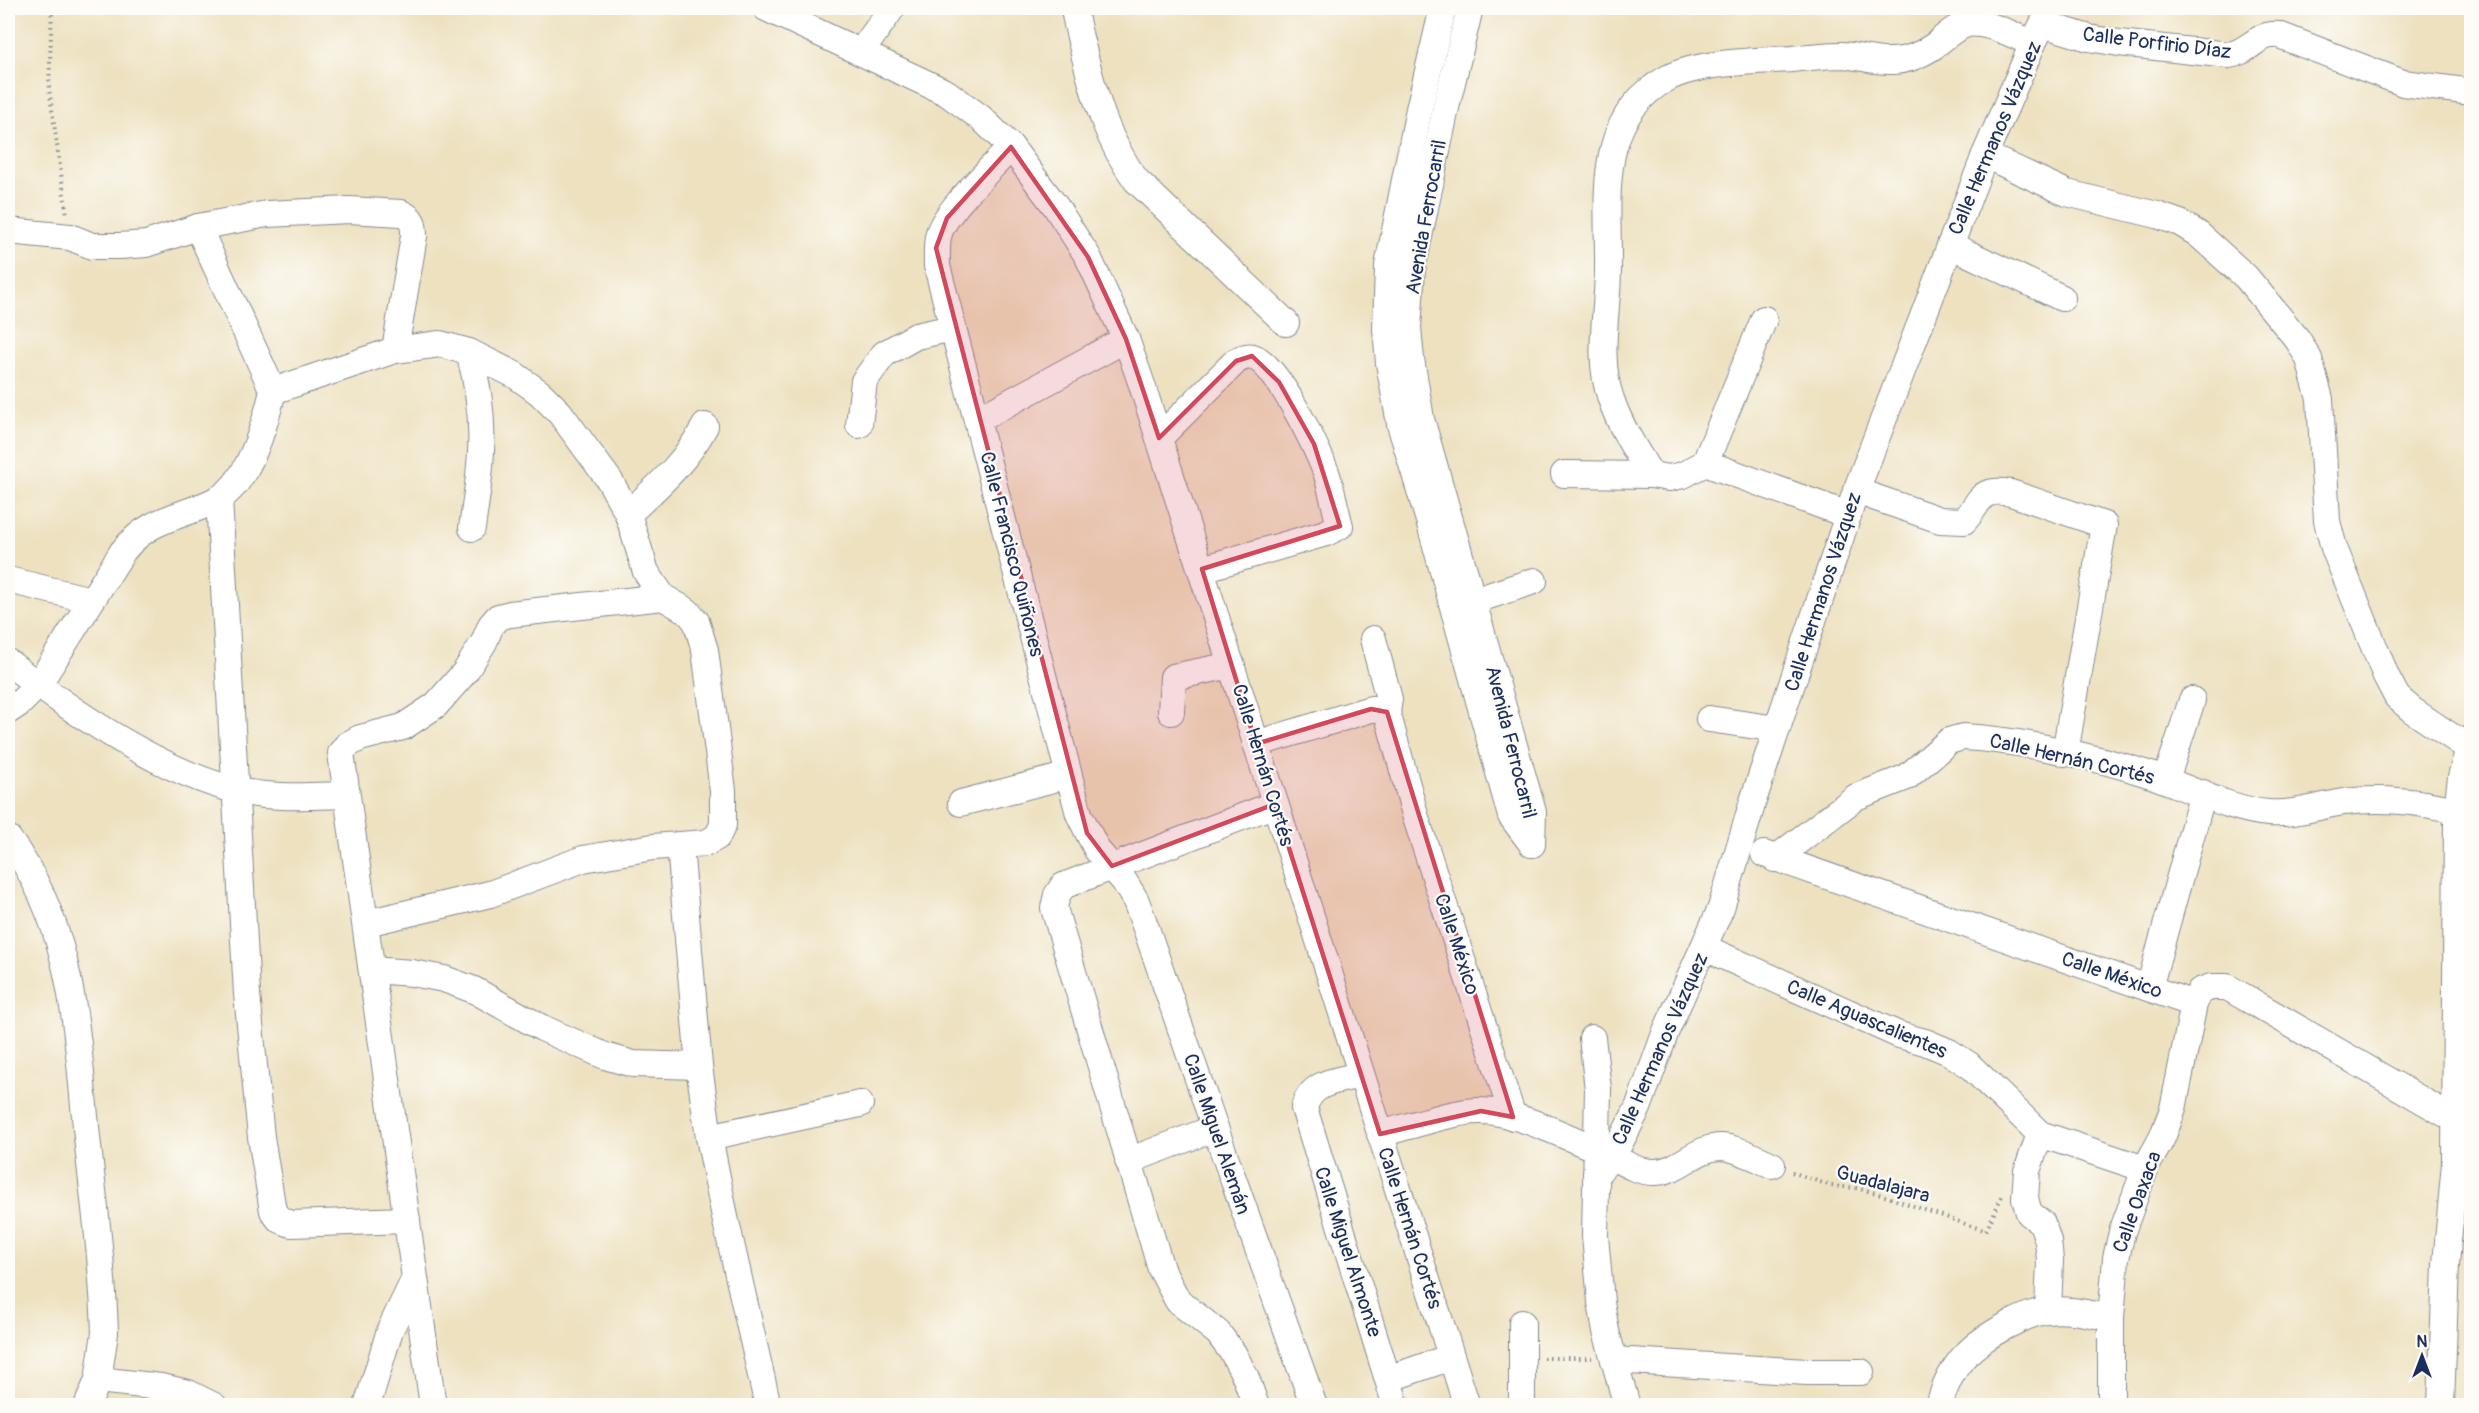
<svg xmlns="http://www.w3.org/2000/svg" width="2479" height="1413" font-family="Pangolin,sans-serif">
<style>
.lines{fill:none;stroke-linecap:round;stroke-linejoin:round}
.minor-casing{stroke:#84888f;stroke-width:28}
.path{stroke:#84888f;stroke-width:4;stroke-dasharray:1.5 4.5;stroke-linecap:butt}
.minor{stroke:#fff;stroke-width:26}
.marked{fill:#d1495b;fill-opacity:0.2;stroke:#d1495b;stroke-width:4.5;stroke-linejoin:round}
.labels{text-anchor:middle;dominant-baseline:central;stroke-width:4.5;stroke-linejoin:round;paint-order:stroke}
.street-label{font-size:20px;fill:#1b2f5e;stroke:#fdfcf7}
</style>
<rect width="100%" height="100%" fill="#fdfcf7"/>
<filter id="ink" filterUnits="userSpaceOnUse"><feTurbulence type="fractalNoise" baseFrequency=".0167" numOctaves="2"/><feDisplacementMap in="SourceGraphic" scale="12" xChannelSelector="R" yChannelSelector="G"/><feConvolveMatrix kernelMatrix="1 2 1 2 8 2 1 2 1" color-interpolation-filters="sRGB"/></filter>
<filter id="wash" filterUnits="userSpaceOnUse"><feTurbulence type="fractalNoise" baseFrequency=".008" numOctaves="4" result="noise"/><feDisplacementMap in="SourceGraphic" scale="24" xChannelSelector="R" yChannelSelector="G"/><feGaussianBlur stdDeviation="1.35" result="paint"/><feColorMatrix in="noise" values="0 0 0 0 0 0 0 0 0 0 0 0 0 0 0 0 0 1.4 0 .05"/><feComposite in="paint" operator="in"/></filter>
<g filter="url(#wash)">
<rect width="100%" height="100%" fill="#ede1c0"/>
</g>
<g filter="url(#ink)">
<g class="lines">
<g class="minor-casing">
<g id="minor">
<path d="M766,8L947,93L981,118L1011,147L1056,207L1088,257L1126,339L1142,385L1467,1406"/>
<path d="M1074,8C1076,24 1081,41 1085,57C1096,102 1109,143 1136,180L1286,323"/>
<path d="M1443,8L1419,109L1388,266L1386,329L1389,363L1400,424L1430,524L1511,816L1532,844"/>
<path d="M1470,8L1447,103L1412,270L1408,328L1411,359L1421,419L1533,812L1532,844"/>
<path d="M2043,24L2089,38L2119,43L2229,55C2251,52 2255,33 2279,35L2403,83L2472,92"/>
<path d="M861,52L892,8"/>
<path d="M1011,147C992,168 947,209 939,233C936,244 937,255 937,266L1079,814L1097,850L1124,881L1136,901L1147,931L1215,1128L1314,1406"/>
<path d="M1985,155L2067,193L2157,215L2180,223L2198,234L2246,277L2298,340L2309,359L2320,399L2327,521L2334,548L2386,676L2397,697L2412,710L2467,747"/>
<path d="M8,231L70,237L92,246H120L146,244L198,227L267,214L349,210L401,213C413,218 414,224 414,236L395,350"/>
<path d="M1950,245L2062,298"/>
<path d="M469,352C488,420 482,460 472,528"/>
<path d="M273,391L395,350L440,344L469,352L515,375L540,393L560,413L610,481L628,514L646,572L663,597L687,611L696,621L705,650L723,791V825L717,837L706,843L653,847L583,859L490,894L366,923"/>
<path d="M977,420L1126,339"/>
<path d="M859,425L864,381L884,354L916,336L953,328"/>
<path d="M1159,438L1236,361C1241,358 1247,355 1253,357C1277,363 1317,449 1326,472C1332,490 1335,508 1340,526L1326,533L1202,569"/>
<path d="M1705,463L1764,319"/>
<path d="M1564,474L1651,475L1669,478L1683,475L1705,463L1848,515"/>
<path d="M1651,475C1636,451 1620,426 1611,399C1596,357 1608,312 1608,269C1609,198 1594,118 1668,78C1697,62 1759,61 1792,59C1809,57 1825,55 1842,55C1859,56 1875,62 1892,61C1906,61 1922,54 1934,46C1944,38 1954,27 1968,24C1988,21 2014,36 2033,43"/>
<path d="M1856,491L1940,520L1964,521C1982,502 1977,487 2011,493L2104,525L2065,753"/>
<path d="M219,499L247,994L261,1137L273,1211L279,1219L291,1224L407,1220"/>
<path d="M628,514C658,486 685,463 705,426"/>
<path d="M8,580L91,600"/>
<path d="M1458,606L1534,581"/>
<path d="M1373,639L1389,699L1387,712L1416,818L1513,1117"/>
<path d="M8,662C71,711 157,770 235,790C270,799 309,796 345,795"/>
<path d="M8,711L20,703L38,685L123,551C151,516 182,518 218,499C249,482 265,424 273,391L198,227"/>
<path d="M1171,712L1173,677L1232,665"/>
<path d="M1709,719L1777,729"/>
<path d="M1256,744L1371,709H1383L1387,712"/>
<path d="M2166,780L2192,700"/>
<path d="M961,803L1069,775"/>
<path d="M8,838C75,928 76,1030 87,1137C94,1202 103,1268 105,1333L98,1380L87,1406"/>
<path d="M680,846L699,1066L709,1137L726,1222L768,1406"/>
<path d="M1764,854L2194,1004"/>
<path d="M1775,859L1856,797L1907,777L1949,741L1963,737C2020,740 2097,757 2151,775C2186,787 2232,810 2268,813C2295,815 2318,806 2344,802C2384,797 2419,802 2457,810"/>
<path d="M1705,948L1899,1035L1925,1042L1949,1052L1969,1065L2040,1134L2145,1169"/>
<path d="M372,970L412,973L444,979L474,990L542,1028L605,1056L633,1064L699,1066"/>
<path d="M2149,988L2203,793"/>
<path d="M1592,1038L1598,1089L1595,1236L1601,1302L1606,1331L1627,1406"/>
<path d="M1361,1075C1337,1081 1311,1081 1304,1108L1396,1406"/>
<path d="M1380,1134C1408,1127 1456,1110 1482,1111C1514,1111 1564,1136 1594,1148C1613,1155 1633,1172 1653,1172C1678,1173 1695,1147 1721,1147C1738,1148 1756,1158 1772,1165"/>
<path d="M2040,1134L2027,1171L2025,1198L2029,1213L2042,1223L2048,1241L2050,1260L2048,1311"/>
<path d="M709,1137L860,1104"/>
<path d="M1128,1161L1215,1128"/>
<path d="M1596,1174L1613,1156L1638,1108L1666,1031L1721,908L1754,798L1856,491L1985,155L2033,43L2051,8"/>
<path d="M1522,1323V1406"/>
<path d="M1614,1360L1807,1372H1861"/>
<path d="M1388,1379L1451,1357"/>
<path d="M98,1380L161,1387L188,1393L214,1406"/>
<path d="M367,1406L390,1330L414,1280"/>
<path d="M433,1406L341,753L347,745L360,738L403,727L436,705L465,672L484,642L491,625L498,617L510,614L663,597"/>
<path d="M1256,1406L1246,1378L1233,1353L1218,1333L1178,1301L1161,1269L1054,908L1057,895L1063,886L1275,804"/>
<path d="M1939,1406C1950,1364 1971,1344 2008,1325C2021,1319 2033,1312 2047,1311C2068,1308 2090,1314 2111,1318"/>
<path d="M2111,1406V1318L2116,1258L2122,1232L2145,1169L2162,1138L2173,1109L2194,1004L2200,991L2211,987H2227L2456,1120"/>
<path d="M2441,1406L2446,1264L2455,1162L2457,810L2461,777L2472,737"/>
</g>
</g>
<g class="path">
<path d="M52,8L49,88L67,216"/>
<path d="M1792,1172L1831,1186L1856,1188L1876,1193L1986,1231L2002,1196"/>
<path d="M1543,1358H1592"/>
</g>
<use href="#minor" class="minor"/>
</g>
</g>
<path class="marked" d="M1011,147L1088,257L1126,339L1159,438L1236,361L1252,356L1279,382L1314,444L1340,526L1202,569L1256,744L1371,709L1387,712L1513,1117L1481,1111L1380,1134L1275,804L1112,866L1087,833L936,248L947,218Z"/>
<g class="labels">
<g class="street-label">
<text transform="translate(2157 43) rotate(7)">Calle Porfirio Díaz</text>
<text transform="translate(1995 138) rotate(-67)">Calle Hermanos Vázquez</text>
<text transform="translate(1426 217) rotate(-80)">Avenida Ferrocarril</text>
<text transform="translate(1012 554) rotate(76)">Calle Francisco Quiñones</text>
<text transform="translate(1823 592) rotate(-72)">Calle Hermanos Vázquez</text>
<text transform="translate(1511 742) rotate(76)">Avenida Ferrocarril</text>
<text transform="translate(2072 759) rotate(13)">Calle Hernán Cortés</text>
<text transform="translate(1263 765) rotate(73)">Calle Hernán Cortés</text>
<text transform="translate(1457 944) rotate(72)">Calle México</text>
<text transform="translate(2112 975) rotate(19)">Calle México</text>
<text transform="translate(1867 1019) rotate(23)">Calle Aguascalientes</text>
<text transform="translate(1660 1049) rotate(-66)">Calle Hermanos Vázquez</text>
<text transform="translate(1217 1134) rotate(71)">Calle Miguel Alemán</text>
<text transform="translate(1883 1184) rotate(15)">Guadalajara</text>
<text transform="translate(2137 1202) rotate(-70)">Calle Oaxaca</text>
<text transform="translate(1410 1228) rotate(72)">Calle Hernán Cortés</text>
<text transform="translate(1348 1252) rotate(72)">Calle Miguel Almonte</text>
</g>
</g>
<rect width="2479" height="1413" fill="none" stroke="#fdfcf7" stroke-width="30"/>
<g transform="translate(2422 1356)" stroke="#fdfcf7" stroke-width="4.5" paint-order="stroke">
<path d="M0-4.5L10 22L0 15L-10 22Z" fill="#1b2f5e"/>
<text y="-9" font-size="16" font-weight="bold" text-anchor="middle" fill="#1b2f5e">N</text>
</g>
</svg>
